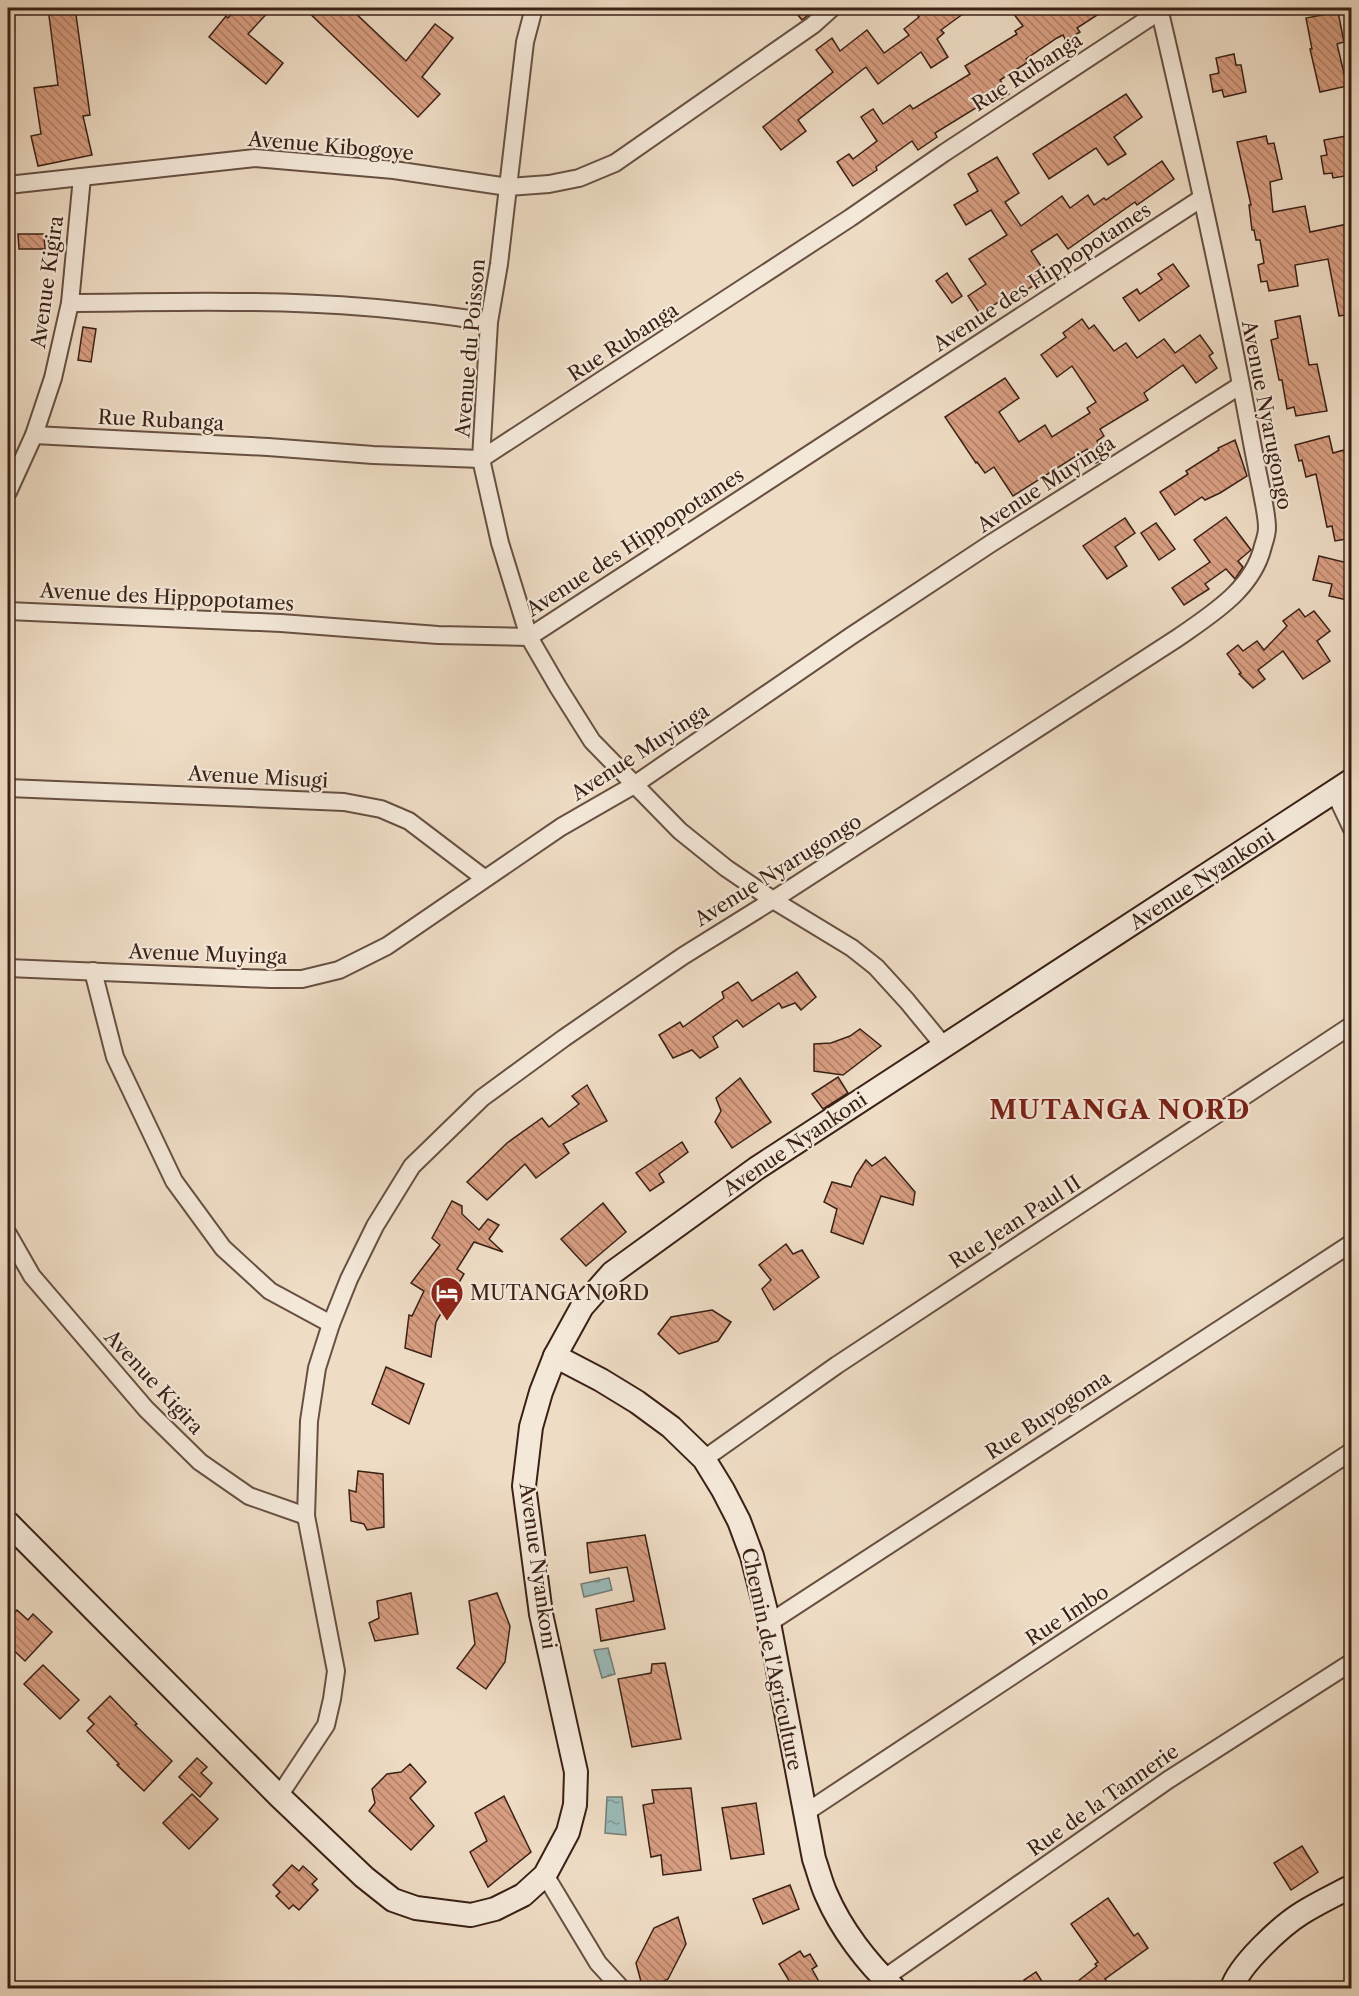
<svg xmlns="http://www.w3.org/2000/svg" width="1359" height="1996" font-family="'Libre Caslon Text',serif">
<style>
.water{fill:url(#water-ripples);stroke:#747d77;stroke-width:1.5}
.building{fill:url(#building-back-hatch);stroke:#3a2116;stroke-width:1.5}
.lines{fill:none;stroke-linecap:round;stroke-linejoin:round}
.street-casing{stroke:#675042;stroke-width:20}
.secondary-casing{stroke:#3a2116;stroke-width:26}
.street{stroke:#f4e8d9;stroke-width:16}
.secondary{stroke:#f4e8d9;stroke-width:22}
.labels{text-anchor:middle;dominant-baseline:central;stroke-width:4.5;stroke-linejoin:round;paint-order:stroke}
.street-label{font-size:20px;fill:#3a2116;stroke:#f4e8d9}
.poi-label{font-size:20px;fill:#3a2116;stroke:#f4e8d9;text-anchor:start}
.district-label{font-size:26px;font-weight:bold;letter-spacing:1.5px;fill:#7a1f14;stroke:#f4e8d9}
</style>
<defs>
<pattern id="water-ripples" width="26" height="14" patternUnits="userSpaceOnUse" patternTransform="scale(1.5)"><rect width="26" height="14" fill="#9abab8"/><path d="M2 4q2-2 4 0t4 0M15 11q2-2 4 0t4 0" fill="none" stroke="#7f9795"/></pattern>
<pattern id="building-back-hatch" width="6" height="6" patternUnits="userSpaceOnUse" patternTransform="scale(1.5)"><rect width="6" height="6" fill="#d89e81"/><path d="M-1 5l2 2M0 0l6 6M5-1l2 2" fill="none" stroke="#b08069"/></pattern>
</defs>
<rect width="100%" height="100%" fill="#eedcc4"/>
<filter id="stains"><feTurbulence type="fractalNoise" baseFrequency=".00333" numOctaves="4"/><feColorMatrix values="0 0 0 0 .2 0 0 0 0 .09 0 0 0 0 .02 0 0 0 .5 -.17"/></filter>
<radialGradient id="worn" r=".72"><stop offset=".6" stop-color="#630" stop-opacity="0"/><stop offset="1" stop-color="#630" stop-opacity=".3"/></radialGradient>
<g class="water">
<path d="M609,1578L612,1590L584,1597L581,1584Z"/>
<path d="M608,1648L615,1674L602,1678L594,1650Z"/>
<path d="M607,1797H622L626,1835L605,1833Z"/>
</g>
<g class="building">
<path d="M48,8H75L90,115L83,116L92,155L38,166L31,136L41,134L34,88L58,85Z"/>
<path d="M237,8H272L248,34L283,63L266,84L209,37L226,16L228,18Z"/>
<path d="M304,8H350L406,61L435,24L453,38L422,77L440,94L418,117Z"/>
<path d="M792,8H817L802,20Z"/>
<path d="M912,8H971L941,30L944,33L937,39L948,57L931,68L921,52L878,84L866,67L798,120L806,131L781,150L763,127L833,72L816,50L832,38L840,51L867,30L884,53L909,35L904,29L919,17Z"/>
<path d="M1009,8H1108L1077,28L1080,32L1066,41L1063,35L1057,38L1026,59L1028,62L1000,80L1009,94L990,106L987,101L935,133L937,137L918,150L912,141L876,167L877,170L853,186L837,162L849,154L853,159L877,141L861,117L873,109L883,124L910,105L913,109L970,74L965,66L1017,34L1015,31L1023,26Z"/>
<path d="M1338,12L1344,42L1337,44L1347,86L1320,92L1310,49H1312L1306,18Z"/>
<path d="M1234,54L1236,65H1241L1246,92L1224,97L1222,90L1213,92L1210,75L1219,73L1216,58Z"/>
<path d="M1126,94L1142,117L1114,137L1126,154L1108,165L1096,148L1049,179L1033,154Z"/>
<path d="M1352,135V165L1349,166L1351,175L1333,178L1332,173L1324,174L1321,156L1327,155L1324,140Z"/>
<path d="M1266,136L1268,144L1274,143L1282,179L1270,182L1273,212L1305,206L1310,232L1352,223V314L1339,316L1328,259L1295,265L1298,286L1269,291L1267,281L1261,282L1258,265L1264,263L1260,240H1256L1254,230H1252L1249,205H1251L1237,142Z"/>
<path d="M997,157L1019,193L1005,202L1021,226L1062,196L1070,208L1088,195L1094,205L1104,198L1106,200L1162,161L1174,179L1137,205L1135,202L1068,249L1057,234L1031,251L1045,272L1036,278L1039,282L1025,291L1022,287L980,314L968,296L986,284L969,259L1007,235L991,210L966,225L954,205L978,191L968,174Z"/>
<path d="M18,234H44L45,249H19Z"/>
<path d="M1173,264L1189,286L1139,321L1123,298L1137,289L1140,294L1162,279L1158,274Z"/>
<path d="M947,273L962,296L952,303L936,281Z"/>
<path d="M1300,316L1309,365L1317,364L1327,411L1296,416L1294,407L1287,409L1282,380H1279L1271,340L1278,338L1275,321Z"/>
<path d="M1082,319L1089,329L1094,325L1114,351L1126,343L1137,358L1164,339L1175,353L1200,335L1213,353L1209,356L1217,368L1196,383L1183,365L1144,393L1148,400L1100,429L1104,436L1097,441L1107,456L1096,463L1087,449L1013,496L994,467L985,473L977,462L976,463L945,417L1005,378L1019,398L999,412L1019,442L1045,425L1052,437L1090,413L1087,408L1096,402L1072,366L1057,377L1041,355L1066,337L1063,333Z"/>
<path d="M83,327L96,329L91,362L78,360Z"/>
<path d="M1329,436L1333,453L1344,450L1352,480V538L1335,541L1332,526L1327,527L1316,474L1306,477L1302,460L1299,461L1295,445Z"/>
<path d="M1235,440L1247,476L1220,493L1205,500L1202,497L1175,515L1160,492L1188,474L1186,471L1219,450L1218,448Z"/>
<path d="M1226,517L1251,550L1238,561L1243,567L1235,579L1226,569L1205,584L1209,589L1184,605L1172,588L1210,562L1194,540Z"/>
<path d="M1125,518L1135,533L1115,547L1127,566L1107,579L1083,546Z"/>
<path d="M1156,523L1175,549L1159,560L1141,533Z"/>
<path d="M1319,556L1352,564V601L1329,596L1332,584L1313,580Z"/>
<path d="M1299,609L1305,617L1314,611L1330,631L1317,641L1330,661L1303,679L1283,651L1258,670L1265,679L1253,688L1239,674L1241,673L1227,654L1238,645L1243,651L1257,641L1264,650L1287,626L1283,621Z"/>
<path d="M797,972L816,997L801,1010L795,1003L782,1008L779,1003L743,1027L737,1020L713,1037L718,1047L700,1058L692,1050L673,1058L659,1035L680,1022L683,1027L724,998L722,992L738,982L752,1001Z"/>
<path d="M860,1029L881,1046L843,1075L814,1071V1044L831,1043L850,1036Z"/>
<path d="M838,1077L848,1093L823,1109L812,1094Z"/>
<path d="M740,1078L771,1122L732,1148L715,1122L721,1111L716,1098Z"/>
<path d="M587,1085L607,1121L563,1144L569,1153L536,1178L525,1164L487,1200L467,1182L507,1143L542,1118L549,1127L579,1104L572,1096Z"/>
<path d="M682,1142L688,1152L659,1174L664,1182L650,1191L636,1173Z"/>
<path d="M885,1157L915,1192L913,1205L881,1196L863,1244L831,1232L837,1209L824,1202L832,1182L851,1187L856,1175L866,1160L872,1166Z"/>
<path d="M452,1201L462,1206V1214L479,1230L488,1219L499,1225L489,1239L503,1252L474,1242L457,1269L464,1274L436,1322L431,1357L405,1348L409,1315L412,1316L424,1291L411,1283L440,1245L432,1238Z"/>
<path d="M603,1203L626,1232L586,1266L561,1239Z"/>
<path d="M786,1244L793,1254L802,1250L819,1277L774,1310L762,1289L771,1280L759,1265Z"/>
<path d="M712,1310L731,1322L718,1341L679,1354L658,1334L671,1317Z"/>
<path d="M386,1367L424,1384L409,1424L372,1404Z"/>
<path d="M358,1471L383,1474L384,1527L367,1530L364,1524L351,1521L349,1490L356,1492Z"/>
<path d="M645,1535L665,1629L601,1641L596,1609L634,1601L627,1567L590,1573L587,1543Z"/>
<path d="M411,1593L418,1634L375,1641L369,1623L379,1618L377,1601Z"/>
<path d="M497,1593L510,1626L505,1662L486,1689L457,1668L475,1644L469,1601Z"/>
<path d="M17,1610L28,1620L33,1614L52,1632L25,1661L8,1645V1620Z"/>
<path d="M665,1663L681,1739L632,1747L618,1679L651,1673L652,1664Z"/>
<path d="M43,1665L79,1700L60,1719L24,1684Z"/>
<path d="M110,1696L137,1724L135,1725L172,1761L144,1791L117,1765L119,1764L87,1731L94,1724L88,1718Z"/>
<path d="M197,1758L207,1767L201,1773L212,1783L200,1797L179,1777Z"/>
<path d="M410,1764L426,1782L410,1798L434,1826L411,1850L369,1811L375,1803L372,1789L387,1774L401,1772Z"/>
<path d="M691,1788L701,1870L663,1875L661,1855L651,1857L643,1805L654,1803L652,1790Z"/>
<path d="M192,1794L218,1819L189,1849L163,1823Z"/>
<path d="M504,1796L531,1852L488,1887L470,1852L487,1841L475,1813Z"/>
<path d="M756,1803L764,1854L731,1859L722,1808Z"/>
<path d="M1302,1846L1318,1872L1291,1890L1274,1863Z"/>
<path d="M292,1865L299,1871L303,1866L317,1879L312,1884L318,1890L299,1910L293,1905L289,1909L276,1896L280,1892L273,1885Z"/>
<path d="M790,1885L799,1909L763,1924L753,1899Z"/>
<path d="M1108,1898L1134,1936L1138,1933L1148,1948L1105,1979L1113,1989H1068L1097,1966L1095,1964L1098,1962L1071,1924Z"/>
<path d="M678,1917L686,1944L668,1979L647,1989H643L636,1963L654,1928Z"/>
<path d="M800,1951L804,1957L810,1954L817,1966L812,1969L823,1989H794L779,1964Z"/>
<path d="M1036,1972L1047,1989H1031L1024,1980Z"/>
</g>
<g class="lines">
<g class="street-casing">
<g id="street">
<path d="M534,8L525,42L499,264L489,322L481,459L500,543L529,637L558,687L592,741L680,831L726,868L773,900L852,948L876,967L907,1001L944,1046"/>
<path d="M8,185L255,158L394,170L508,187L549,184L579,178L615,163L813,25L832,8"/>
<path d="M70,303C126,303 183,301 239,302C323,302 407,309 489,322"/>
<path d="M34,435L268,447L373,455L481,459L850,218L944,153L1160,11"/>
<path d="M8,492L34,435L53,378L70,303L82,177"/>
<path d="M8,611L281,623L438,635L529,637L1202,198"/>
<path d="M8,788L344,802L381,809L409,821L484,878"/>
<path d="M1334,791L1352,829"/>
<path d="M8,968L270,979H302L339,970L387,946L561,827L634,785L851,636L990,544L1241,385"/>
<path d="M93,971L115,1057L174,1181L223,1248L270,1291L331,1324"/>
<path d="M8,1234L32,1276L146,1409L200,1462L249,1496L306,1516"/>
<path d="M704,1459L837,1365L1352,1025"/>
<path d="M769,1623L1352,1243"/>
<path d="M279,1796L326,1725L332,1699L336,1671L306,1516L309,1421L317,1368L331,1324L349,1279L375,1226L412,1166L482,1098L564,1038L683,956L773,900L1179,637C1213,613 1253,589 1263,546C1265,540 1267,534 1267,528C1267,515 1263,500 1261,488C1256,465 1252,443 1248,421C1222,282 1191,145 1159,8"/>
<path d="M805,1813L1352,1451"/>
<path d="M545,1875L598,1963L621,1988"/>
<path d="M883,1979L1168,1780L1352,1662"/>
</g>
</g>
<g class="secondary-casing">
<g id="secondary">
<path d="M555,1356L601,1380L637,1402L671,1427L704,1459L723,1490L739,1521L752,1556L769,1623L814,1859C818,1870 821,1883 826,1894C841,1929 867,1963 894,1988"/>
<path d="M8,1523L279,1796L364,1877L393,1900L416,1908L471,1915L495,1909L523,1895L545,1875L568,1832L575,1805L576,1772L541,1614L524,1486L531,1427L541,1392L555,1356L582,1307L612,1273L757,1168L1352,780"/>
<path d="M1232,1988C1239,1965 1281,1926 1302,1913C1318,1903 1335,1895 1352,1886"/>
</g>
</g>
<use href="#street" class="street"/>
<use href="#secondary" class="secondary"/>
</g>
<defs>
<g id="hotel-pin" transform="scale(1.725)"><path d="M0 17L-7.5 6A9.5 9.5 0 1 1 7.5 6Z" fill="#8f2418" stroke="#f4e8d9"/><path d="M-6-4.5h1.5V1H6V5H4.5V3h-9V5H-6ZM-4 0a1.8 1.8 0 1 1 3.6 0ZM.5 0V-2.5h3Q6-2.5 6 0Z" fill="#fff"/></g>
</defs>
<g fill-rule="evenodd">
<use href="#hotel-pin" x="447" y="1293"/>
</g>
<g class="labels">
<g class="street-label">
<text transform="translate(1027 72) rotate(-33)">Rue Rubanga</text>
<text transform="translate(331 146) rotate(5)">Avenue Kibogoye</text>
<text transform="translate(1042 277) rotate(-33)">Avenue des Hippopotames</text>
<text transform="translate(47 282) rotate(-82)">Avenue Kigira</text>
<text transform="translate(623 342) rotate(-33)">Rue Rubanga</text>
<text transform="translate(470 348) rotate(-85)">Avenue du Poisson</text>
<text transform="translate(1267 415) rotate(79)">Avenue Nyarugongo</text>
<text transform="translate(161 420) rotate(3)">Rue Rubanga</text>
<text transform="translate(1046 484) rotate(-33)">Avenue Muyinga</text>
<text transform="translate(635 542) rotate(-33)">Avenue des Hippopotames</text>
<text transform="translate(167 597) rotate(3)">Avenue des Hippopotames</text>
<text transform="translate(640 752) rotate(-33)">Avenue Muyinga</text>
<text transform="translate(258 777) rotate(3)">Avenue Misugi</text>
<text transform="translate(778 870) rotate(-32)">Avenue Nyarugongo</text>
<text transform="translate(1202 879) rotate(-33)">Avenue Nyankoni</text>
<text transform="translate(208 954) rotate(2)">Avenue Muyinga</text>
<text transform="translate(795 1144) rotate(-34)">Avenue Nyankoni</text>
<text transform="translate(1015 1222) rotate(-33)">Rue Jean Paul II</text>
<text transform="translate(154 1382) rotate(47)">Avenue Kigira</text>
<text transform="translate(1048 1415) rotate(-33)">Rue Buyogoma</text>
<text transform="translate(538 1566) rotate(82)">Avenue Nyankoni</text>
<text transform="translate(1067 1615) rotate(-33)">Rue Imbo</text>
<text transform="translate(772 1659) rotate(78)">Chemin de l'Agriculture</text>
<text transform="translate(1103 1800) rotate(-35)">Rue de la Tannerie</text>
</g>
<g class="poi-label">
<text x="470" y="1293">MUTANGA NORD</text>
</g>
<g class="district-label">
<text x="1120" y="1110">MUTANGA NORD</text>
</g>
</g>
<rect width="1359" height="1996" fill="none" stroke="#eedcc4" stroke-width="30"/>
<rect x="9" y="9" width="1341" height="1978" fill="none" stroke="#3a2116" stroke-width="3"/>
<rect x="15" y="15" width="1329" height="1966" fill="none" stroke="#3a2116" stroke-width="1.5"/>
<rect width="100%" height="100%" filter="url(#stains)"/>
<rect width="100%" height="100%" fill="url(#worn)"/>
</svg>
